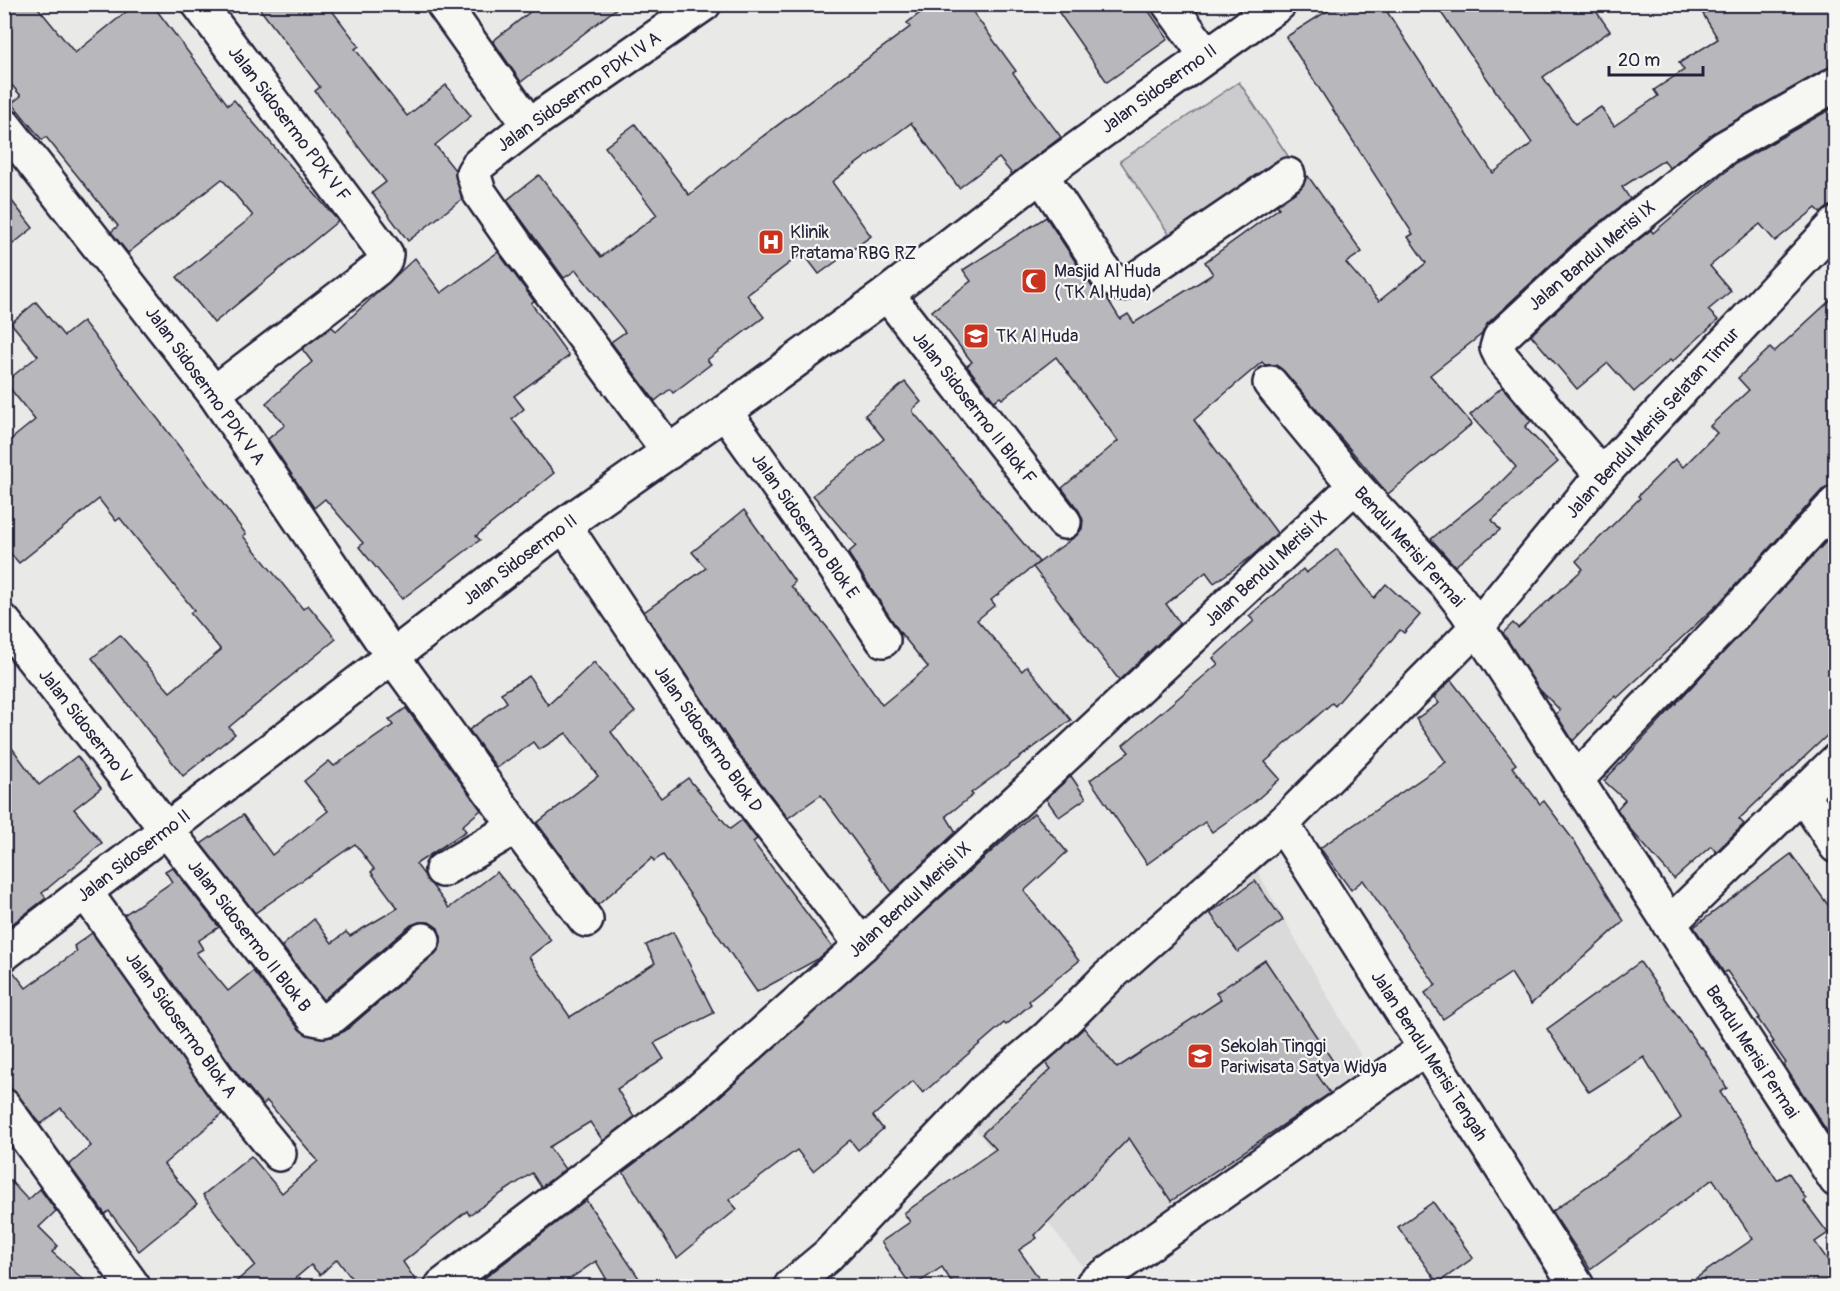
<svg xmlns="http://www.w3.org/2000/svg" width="1840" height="1291" font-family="Pangolin,sans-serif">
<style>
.built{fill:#dadada}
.green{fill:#ccccce;stroke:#777784;stroke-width:1.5}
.building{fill:#b8b8bc;stroke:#22223b;stroke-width:1.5}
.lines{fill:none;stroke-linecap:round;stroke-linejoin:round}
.minor-casing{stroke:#22223b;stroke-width:38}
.minor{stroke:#f6f6f2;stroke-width:33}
.labels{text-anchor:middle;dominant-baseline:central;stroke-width:4.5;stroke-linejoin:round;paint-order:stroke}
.street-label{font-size:18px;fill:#22223b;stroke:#f6f6f2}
.poi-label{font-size:18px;fill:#22223b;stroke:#f6f6f2;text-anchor:start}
</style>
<rect width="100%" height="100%" fill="#e9e9e7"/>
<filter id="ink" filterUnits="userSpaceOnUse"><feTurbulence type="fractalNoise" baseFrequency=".0167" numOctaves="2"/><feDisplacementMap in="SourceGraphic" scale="12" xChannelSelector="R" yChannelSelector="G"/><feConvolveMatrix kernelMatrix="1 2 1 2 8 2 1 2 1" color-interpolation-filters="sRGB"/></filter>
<g filter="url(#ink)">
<path class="built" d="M1246,851L1360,1054L1342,1097L1082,1266L973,1126Z"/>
<path class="green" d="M1239,82L1294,165L1175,243L1120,161Z"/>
<g class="building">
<path d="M4,4H35L75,53L136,4H152L228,105L234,100L338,221L214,323L177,277L253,216L222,179L128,253L111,232L118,226L46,137L42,140L12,103L21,96L4,76Z"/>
<path d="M256,4H327L359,46L355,49L407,116L446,85L471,116L435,145L455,170L462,199L408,241L372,193L386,182L315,91L320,87Z"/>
<path d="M540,4H622L521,82L493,41Z"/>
<path d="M932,4H967L1016,71L1013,73L1061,137L1012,174L999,158L959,188L911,123L832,182L871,236L819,274L803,253L747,295L764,317L707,360L711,364L673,393L670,389L655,401L611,342L625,332L576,270L564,278L507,200L539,175L601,257L657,215L605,147L635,124L689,195L751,145L910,27L907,23Z"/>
<path d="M1053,4H1144L1168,39L1107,82Z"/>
<path d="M1338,4H1382L1493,173L1532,143L1435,4H1591L1610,31L1543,77L1575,124L1601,107L1614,126L1658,96L1654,90L1684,70L1679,63L1718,39L1703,14L1720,4H1836V65L1827,68L1715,132L1669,168L1664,160L1622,187L1630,199L1575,242L1487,324L1482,334L1430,375L1472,424L1388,494L1284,371L1276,365H1265L1262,362L1194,420L1277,533L1251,557L1214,583L1206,572L1166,604L1180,623L1119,680L1033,567L1076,536L1082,529L1083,520L1079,511L1062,488L1118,441L1056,357L1002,399L1000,397L994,401L967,366L972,362L932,311L971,281L963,270L1046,217L1092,287L1107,298L1120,319L1128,314L1134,323L1213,274L1205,262L1279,208L1277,205L1299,190L1308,176L1362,252L1346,263L1379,301L1426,263L1408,237L1413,234L1286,37Z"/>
<path d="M1836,106V201L1821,213L1816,208L1775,241L1760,224L1710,266L1731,291L1708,310L1718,320L1672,362L1670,360L1634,392L1608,363L1577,389L1531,335L1600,270L1651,230L1653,233L1735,164Z"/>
<path d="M4,191L33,228L4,251Z"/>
<path d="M498,252L534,301L531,303L569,356L514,396L524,409L512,419L554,473L476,536L480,540L402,599L359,547L363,543L325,499L314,508L268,439L285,425L266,403L312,362L302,349L332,327L336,331L415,258L441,293Z"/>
<path d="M1836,295V485L1822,490L1720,602L1617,698L1615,696L1573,741L1556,714L1560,710L1539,689L1503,633L1513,623L1518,628L1583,569L1576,561L1640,498L1638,496L1675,459L1683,467L1717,433L1710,426L1749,390L1738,378L1770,348L1774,352Z"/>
<path d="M36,302L64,336L83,321L246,534L243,536L303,609L308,605L336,639L229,727L235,734L183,776L92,658L120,635L170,692L221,650L190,613L194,610L120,518L116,521L99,499L19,563L4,546V445L35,420L5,382L38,356L11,323Z"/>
<path d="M905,382L921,402L913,409V412L1039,562L991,600L995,605L977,620L1022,671L1027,666L1071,720L971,793L973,795L946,816L956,832L892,892L821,795L788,818L738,753L644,612L706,568L692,552L744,510L795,582L791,586L827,627L882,705L928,667L899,631L848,553L856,546L813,495L884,439L865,415Z"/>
<path d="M1502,387L1531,421L1525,427L1558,462L1492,520L1500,530L1455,566L1431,539L1497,486L1516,467L1470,415Z"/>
<path d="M1836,531V727L1739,819L1744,824L1716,852L1711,846L1674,879L1631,830L1617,809L1625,800L1604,781Z"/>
<path d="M1337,549L1374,598L1386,584L1420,615L1404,633L1400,630L1335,706L1332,703L1265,762L1280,779L1252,804L1212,832L1205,822L1147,864L1090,780L1129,752L1123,745L1218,664L1213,658L1254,621L1249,616L1303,569L1306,573Z"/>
<path d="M594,662L635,712L611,732L661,798L688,778L730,829L742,820L757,839L753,842L832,947L818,959L757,992L663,855L654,861L652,858L598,905L537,823L598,776L566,733L539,750L533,742L497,768L469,730L507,702L501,693L529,676L548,705Z"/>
<path d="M1451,680L1516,764L1512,767L1540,804L1544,801L1574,841L1624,921L1531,1004L1511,973L1443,1019L1425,993L1436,985L1363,880L1351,890L1320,848L1446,762L1416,719L1439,703L1434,697Z"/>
<path d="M406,708L481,810L462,826L466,831L416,864L449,908L497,872L551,940L529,957L570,1017L655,963L646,945L673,932L714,1013L654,1043L664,1059L617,1089L634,1117L603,1141L590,1122L549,1147L565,1169L541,1187L532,1173L469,1215L467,1211L403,1262L420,1287H358L337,1259L320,1275L311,1265L285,1287H230L255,1265L203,1195L251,1156L282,1193L318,1161L267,1101L263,1105L239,1076L124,915L172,882L165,871L172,867L219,927L198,941L203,949L196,953L228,991L253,971L300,1030L321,1038L332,1037L345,1031L435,954L440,947L441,937L438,928L429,922H419L411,925L323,1000L282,946L314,919L332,943L346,932L350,936L398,908L371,872L374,869L355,844L255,913L201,844L243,815L272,855L328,811L304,781L329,761L334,766L393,725L389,720Z"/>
<path d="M4,737L39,785L77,756L101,788L74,809L102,843L42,893L46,898L4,930Z"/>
<path d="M1071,776L1086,798L1059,817L1046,799Z"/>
<path d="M1034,813L1067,852L1024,891L1079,961L1029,1001L1031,1004L1006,1025L1004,1023L923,1093L913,1081L873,1116L883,1129L858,1150L850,1140L813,1171L797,1150L729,1200L737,1209L677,1258L623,1172L707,1108Z"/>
<path d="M1791,854L1836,916V1145L1784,1065L1786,1063L1772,1043L1774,1042L1758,1019L1760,1018L1727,971L1724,973L1694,927Z"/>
<path d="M1255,881L1283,920L1238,952L1210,913Z"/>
<path d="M92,933L222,1114L164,1164L197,1204L139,1251L109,1211L105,1214L69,1165L91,1146L61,1108L41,1124L4,1080V972L12,970L26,988L77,951L74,946Z"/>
<path d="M1265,960L1333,1061L1316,1073L1330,1093L1171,1201L1129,1138L1035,1235L1037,1238L1019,1250L1045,1287H955L942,1267L912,1287L881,1242L910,1222L904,1213L996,1149L982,1134L1051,1069L1046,1063L1084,1028L1117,1068L1221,1000L1216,993Z"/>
<path d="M1640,962L1700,1048L1702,1047L1727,1088L1720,1092L1777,1180L1789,1173L1806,1199L1804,1201L1828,1233L1815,1242L1836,1272V1287H1683L1753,1239L1713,1179L1590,1269L1552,1212L1681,1118L1644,1057L1589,1092L1547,1029Z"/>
<path d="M4,1174L28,1200L40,1189L56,1211L39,1227L58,1246L52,1252L92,1287H4Z"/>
<path d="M586,1200L645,1287H611L596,1261L558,1287H473Z"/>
<path d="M1433,1202L1473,1258L1438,1283L1398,1227Z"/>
</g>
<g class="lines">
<g class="minor-casing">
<g id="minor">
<path d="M199,4L386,254L385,260L377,269L214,393"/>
<path d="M443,4L529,125"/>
<path d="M1169,4L1206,55"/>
<path d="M4,125L214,393L393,657L516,827L442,870"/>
<path d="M1041,175L1108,277L1121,284L1136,279L1288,175"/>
<path d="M887,294L1064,522"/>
<path d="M1270,383L1355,486L1447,585L1466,610L1836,1180"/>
<path d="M725,412L820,545L883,640"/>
<path d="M669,452L516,245L479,192L473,173L478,165L529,125L704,4"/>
<path d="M1602,475L1502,358L1497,348L1500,338L1588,256L1724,148L1836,84"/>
<path d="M564,525L723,764L862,945"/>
<path d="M4,622L314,1018L324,1020L333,1016L423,940"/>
<path d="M1576,780L1728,621L1836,503"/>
<path d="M1803,795L1836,846"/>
<path d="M1282,824L1577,1286"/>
<path d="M516,827L586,920"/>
<path d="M86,893L224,1087L279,1154"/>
<path d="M1669,924L1836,761"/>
<path d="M4,954L564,525L725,412L887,294L1041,175L1279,4"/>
<path d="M4,1106L133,1286"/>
<path d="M442,1286L695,1094L862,945L1355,486"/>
<path d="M791,1286L827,1256L984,1091L1048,1037L1107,978L1282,824L1477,627L1602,475L1836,224"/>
<path d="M1095,1286L1093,1284L1424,1049"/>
</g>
</g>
<use href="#minor" class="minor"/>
</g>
</g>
<defs>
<g id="hospital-square" transform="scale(1.35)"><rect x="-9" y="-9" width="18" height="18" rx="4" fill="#c8321e" stroke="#f6f6f2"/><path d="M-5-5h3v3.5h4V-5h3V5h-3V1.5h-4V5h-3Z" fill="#fff"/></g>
<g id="mosque-square" transform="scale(1.35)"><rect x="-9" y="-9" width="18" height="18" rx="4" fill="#c8321e" stroke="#f6f6f2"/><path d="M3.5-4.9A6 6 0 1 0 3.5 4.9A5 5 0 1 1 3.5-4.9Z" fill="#fff"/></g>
<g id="school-square" transform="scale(1.35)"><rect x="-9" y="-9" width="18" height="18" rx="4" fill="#c8321e" stroke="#f6f6f2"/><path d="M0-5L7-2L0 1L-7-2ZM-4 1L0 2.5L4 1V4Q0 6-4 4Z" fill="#fff"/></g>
<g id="university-square" transform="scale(1.35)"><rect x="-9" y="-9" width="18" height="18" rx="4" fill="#c8321e" stroke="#f6f6f2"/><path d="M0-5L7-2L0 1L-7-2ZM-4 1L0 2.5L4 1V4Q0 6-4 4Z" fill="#fff"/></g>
</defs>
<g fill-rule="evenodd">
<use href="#hospital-square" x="771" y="242"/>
<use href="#mosque-square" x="1034" y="281"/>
<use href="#school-square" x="976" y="336"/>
<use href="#university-square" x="1200" y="1056"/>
</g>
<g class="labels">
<g class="street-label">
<text transform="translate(1159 89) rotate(-36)">Jalan Sidosermo II</text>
<text transform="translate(579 92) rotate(-35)">Jalan Sidosermo PDK IV A</text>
<text transform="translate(289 124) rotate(53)">Jalan Sidosermo PDK V F</text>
<text transform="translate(1592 256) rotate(-40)">Jalan Bandul Merisi IX</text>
<text transform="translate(205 386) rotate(54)">Jalan Sidosermo PDK V A</text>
<text transform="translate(974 408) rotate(52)">Jalan Sidosermo II Blok F</text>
<text transform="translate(1653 423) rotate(-48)">Jalan Bendul Merisi Selatan Timur</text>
<text transform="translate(805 526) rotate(55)">Jalan Sidosermo Blok E</text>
<text transform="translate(1409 547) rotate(48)">Bendul Merisi Permai</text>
<text transform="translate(520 560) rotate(-37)">Jalan Sidosermo II</text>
<text transform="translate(1266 569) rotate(-43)">Jalan Bendul Merisi IX</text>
<text transform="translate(85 726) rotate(52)">Jalan Sidosermo V</text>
<text transform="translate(708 739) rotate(55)">Jalan Sidosermo Blok D</text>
<text transform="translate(134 856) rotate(-38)">Jalan Sidosermo II</text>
<text transform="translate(910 900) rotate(-43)">Jalan Bendul Merisi IX</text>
<text transform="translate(249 936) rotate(52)">Jalan Sidosermo II Blok B</text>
<text transform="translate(181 1025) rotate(54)">Jalan Sidosermo Blok A</text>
<text transform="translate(1752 1052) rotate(57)">Bendul Merisi Permai</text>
<text transform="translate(1429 1056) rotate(57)">Jalan Bendul Merisi Tengah</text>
</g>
<g class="poi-label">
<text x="790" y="232">Klinik<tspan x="790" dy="21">Pratama RBG RZ</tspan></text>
<text x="1054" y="271">Masjid Al Huda<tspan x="1054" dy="21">( TK Al Huda)</tspan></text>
<text x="996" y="336">TK Al Huda</text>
<text x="1220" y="1046">Sekolah Tinggi<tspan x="1220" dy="21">Pariwisata Satya Widya</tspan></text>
</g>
</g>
<rect width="1840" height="1291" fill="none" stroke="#f6f6f2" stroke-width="24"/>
<rect x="12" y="12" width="1816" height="1267" fill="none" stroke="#22223b" stroke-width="2" filter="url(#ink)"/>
<path d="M1609 66v9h94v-9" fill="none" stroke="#22223b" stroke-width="3"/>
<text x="1618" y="66" font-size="18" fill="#22223b" stroke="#f6f6f2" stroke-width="4.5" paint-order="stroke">20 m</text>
</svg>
